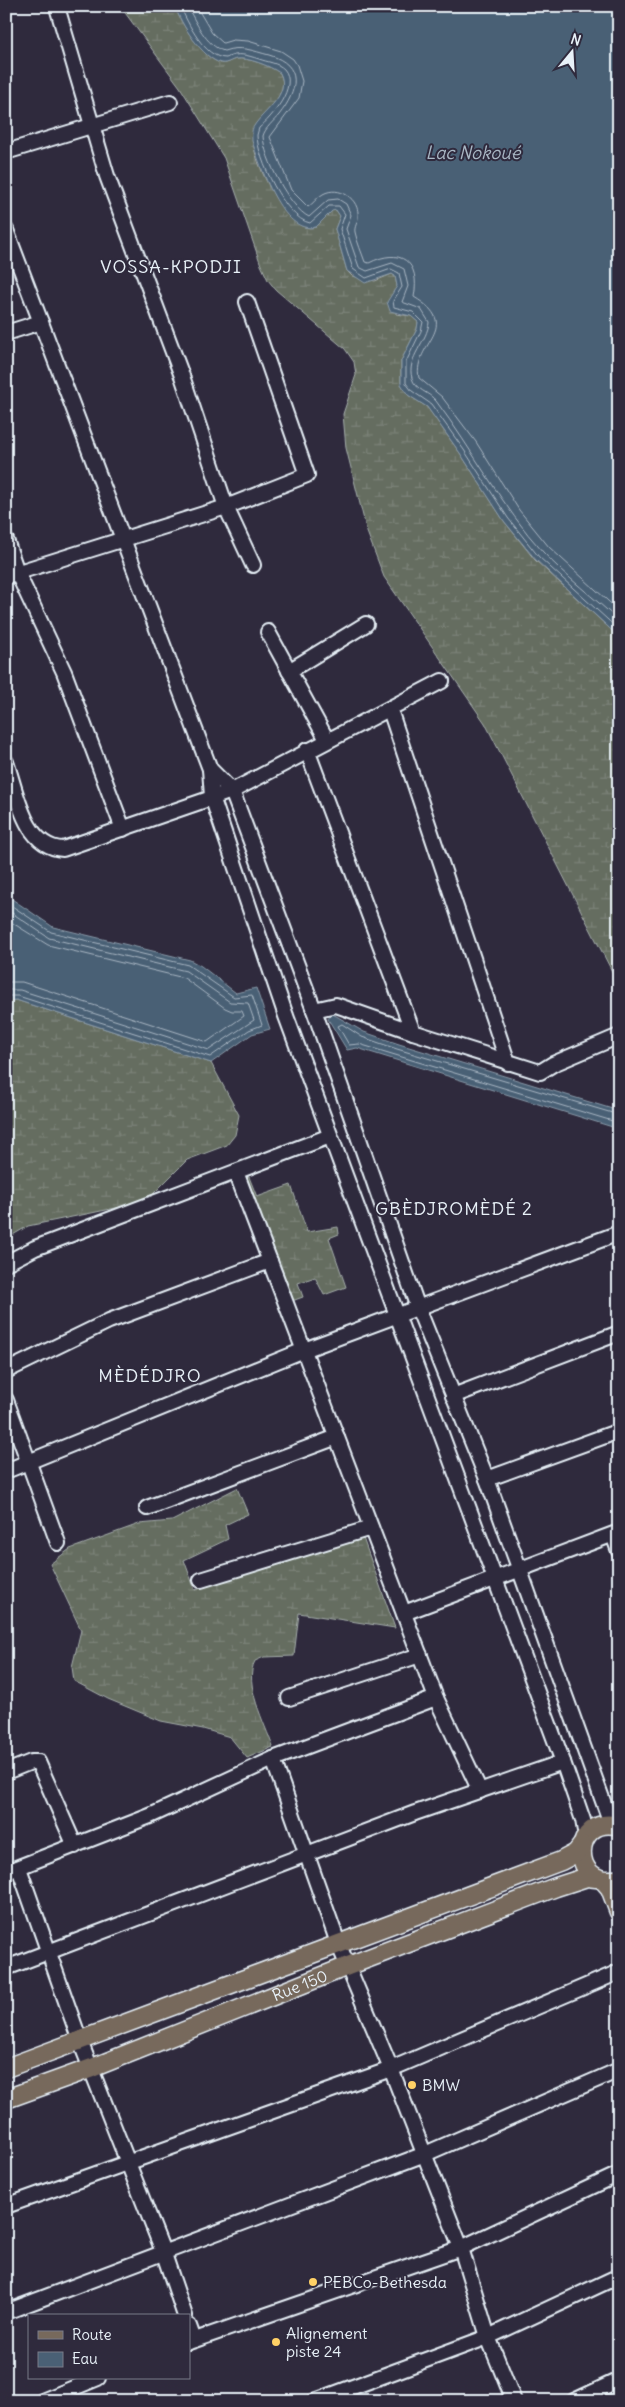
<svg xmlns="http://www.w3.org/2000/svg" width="625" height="2407" font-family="Delius,sans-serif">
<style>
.wetland{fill:url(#wetland-marsh);stroke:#a6afac}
.water{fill:#4a6075;stroke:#899aa9}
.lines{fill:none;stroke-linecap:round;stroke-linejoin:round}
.shore{stroke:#a9b7c4;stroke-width:1}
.minor-casing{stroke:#e8f1f8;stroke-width:18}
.major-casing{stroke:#e8f1f8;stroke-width:21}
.minor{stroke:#2f2a3d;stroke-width:14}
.major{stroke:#77695c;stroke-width:18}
.poi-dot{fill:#ffd166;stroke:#2f2a3d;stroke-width:2}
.labels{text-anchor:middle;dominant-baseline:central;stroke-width:4;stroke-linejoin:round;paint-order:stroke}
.street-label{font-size:16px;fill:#e8f1f8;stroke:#2f2a3d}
.poi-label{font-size:16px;fill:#e8f1f8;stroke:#2f2a3d;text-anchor:start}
.water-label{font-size:18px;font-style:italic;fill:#a9b7c4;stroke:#2f2a3d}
.neighbourhood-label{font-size:18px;letter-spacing:1px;fill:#e8f1f8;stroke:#2f2a3d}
</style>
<defs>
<pattern id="wetland-marsh" width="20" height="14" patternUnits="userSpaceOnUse" patternTransform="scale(1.25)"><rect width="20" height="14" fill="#656d60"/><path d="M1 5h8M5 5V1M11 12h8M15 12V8" fill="none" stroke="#7b8278"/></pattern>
</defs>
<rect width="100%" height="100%" fill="#2f2a3d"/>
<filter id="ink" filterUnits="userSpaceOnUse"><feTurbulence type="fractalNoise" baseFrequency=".02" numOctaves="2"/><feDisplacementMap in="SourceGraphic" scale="10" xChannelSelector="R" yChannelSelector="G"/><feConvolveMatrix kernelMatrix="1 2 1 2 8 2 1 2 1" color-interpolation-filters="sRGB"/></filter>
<g filter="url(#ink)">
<g class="wetland">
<path d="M120,6H175C180,23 203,59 221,63C227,64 231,60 236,59C248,57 270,66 280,73C291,94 265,110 255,125C244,142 272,196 284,210C293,219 301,231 316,227L332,210H336L340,216L335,229L347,271L352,276L375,281L392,274L395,276L397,286L396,314L411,316L418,322L417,329L401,361V384L408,395L427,407L460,453L504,521L535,560L619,637V985L485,723L384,577L367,532L346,448L343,414L356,375L354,362L345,349L276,290L268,280L261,265L224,158L180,87Z"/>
<path d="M16,1000L211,1063L239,1115L235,1135L227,1145L187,1160L145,1202L28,1226L6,1239V1001Z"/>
<path d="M249,1177L257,1197L291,1185L307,1232L338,1227L339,1234L329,1238L346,1287L324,1295L315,1277L298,1283L303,1297L289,1302L243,1178Z"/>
<path d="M237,1488L248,1514L225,1525L228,1539L184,1560L195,1590L363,1538L395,1628L299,1613L294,1656L264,1657L255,1661C243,1683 265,1724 273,1747L247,1758L230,1737L203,1729L161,1721L108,1699L74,1681L72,1667L81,1630L50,1564L70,1549L139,1524L172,1521Z"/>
</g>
<g class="water">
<path d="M175,6H619V637L536,560L504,521L460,453L427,407L408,395L401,384V361L417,329L418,322L411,316L390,311L387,302L397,286L395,276L392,274L365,283L347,271L335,229L340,216L336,210L332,211L316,227C282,236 260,164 252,141C252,136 251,130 254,126C264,110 291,95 280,73C270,66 248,57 236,59C231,60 227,64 221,63C203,59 180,23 175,6Z"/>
<path d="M6,895L53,927L190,960L201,966L236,993L256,988L270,1029L252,1034L211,1063L16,1000L6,1001Z"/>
<path d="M331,1013L364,1032L399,1044L619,1111V1129L357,1048L347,1050L328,1019Z"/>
</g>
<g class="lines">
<g class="shore">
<path d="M180,6C188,23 204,58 226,58C238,52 246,55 259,59C267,62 278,63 284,69C299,86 271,118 259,128L257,135C257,158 285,218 310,223L329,206H339L345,214L340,229L353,269L366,278L391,269L399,273L402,287L393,301L394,307L413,312L423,322L421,331L406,362V383L412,391L431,404L464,450L508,518L539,557L619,630"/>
<path d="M187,6C196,22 206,46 224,51C241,45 253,51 269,55C304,65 298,91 279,115C274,121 265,128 263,136C264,158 289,207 309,217L328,200L338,199L346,204L351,215L346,229L359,267L367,271L392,263L404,269L408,286L402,302L421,309L429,322C428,341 406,358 412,378C415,390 429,392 436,401C473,450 502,507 543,552C566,577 595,598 619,621"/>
<path d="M196,6L212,33L223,43L233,40L248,41L281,51L293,59L297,65L302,81L299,98L270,137L291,190L308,207C313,204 317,197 323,194C339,185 360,199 358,217C358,222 354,227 355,232C357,242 362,253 365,262L369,263C400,247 421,261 414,297C465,327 412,343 419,378L442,397L476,442L519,510L549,547L619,611"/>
<path d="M6,902L51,932L188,965L234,997L252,995L262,1025L249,1030L210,1057L18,996H6"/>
<path d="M6,909L49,938L186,971L230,1002L248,1003L254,1020L209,1050L20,990H6"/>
<path d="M6,919L48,945L184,978L225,1008L232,1011H242L244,1016L207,1042L22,982H6"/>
<path d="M619,1115L397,1049L362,1037L342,1024L338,1026L349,1045L359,1044L619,1123"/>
</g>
<g class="minor-casing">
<g id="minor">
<path d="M57,7L107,176L182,376L226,507L253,565"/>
<path d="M6,152L170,102"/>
<path d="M6,230L210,769L212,797L286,1016L563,1762L583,1820L586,1837"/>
<path d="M6,333L41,322"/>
<path d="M6,540L17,572L64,672L123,829"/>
<path d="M6,576L226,507L307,475L247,302"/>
<path d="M268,632L327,740"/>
<path d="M289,671L366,624"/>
<path d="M390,710L508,1063"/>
<path d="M307,750L413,1032"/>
<path d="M6,762C17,793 24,847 63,849L232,791L442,681"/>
<path d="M210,769L232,791L314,1010L418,1308L487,1479L608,1815L613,1824"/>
<path d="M314,1010L336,1005L413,1032L540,1072L553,1064L619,1036"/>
<path d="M236,1172L436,1698L480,1791"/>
<path d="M6,1263L35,1248L330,1136"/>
<path d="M6,1371L109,1321L270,1261"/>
<path d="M453,1396L619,1333"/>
<path d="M6,1400L58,1543"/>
<path d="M6,1471L304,1350L619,1233"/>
<path d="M487,1479L619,1431"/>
<path d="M147,1508L337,1437"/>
<path d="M613,1535L619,1551"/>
<path d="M201,1580L371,1528"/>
<path d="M404,1613L619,1532"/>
<path d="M289,1698L420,1655"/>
<path d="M273,1759L338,1943L391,2069L461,2248L488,2337L514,2401"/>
<path d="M6,1772L31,1762H38L75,1846"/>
<path d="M19,1868L80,2041L164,2254L185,2316"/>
<path d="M6,1872L150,1816L273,1759L436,1698"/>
<path d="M6,1968L415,1813L563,1762"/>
<path d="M6,2206L391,2069L619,1972"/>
<path d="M6,2312L425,2154L619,2070"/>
<path d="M189,2326L194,2340"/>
<path d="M189,2342L461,2248L619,2174"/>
<path d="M42,2401L98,2378"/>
<path d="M315,2401L488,2337L619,2276"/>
<path d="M574,2401L619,2380"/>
</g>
</g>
<g class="major-casing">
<g id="major">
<path d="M619,1826C571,1813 568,1890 619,1879"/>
<path d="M603,1880L610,1888L619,1912"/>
<path d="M6,2068L561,1861L576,1853L582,1845"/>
<path id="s1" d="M6,2099L92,2068L348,1966L556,1887L587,1877L596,1878"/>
</g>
</g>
<use href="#minor" class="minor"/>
<use href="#major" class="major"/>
</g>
</g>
<g class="poi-dot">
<circle cx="412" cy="2085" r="5"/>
<circle cx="313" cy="2282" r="5"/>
<circle cx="276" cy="2342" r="5"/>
</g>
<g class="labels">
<g class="street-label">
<text stroke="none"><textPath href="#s1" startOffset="315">Rue 150</textPath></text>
</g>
<g class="poi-label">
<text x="422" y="2085">BMW</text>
<text x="323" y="2282">PEBCo-Bethesda</text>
<text x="286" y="2333">Alignement<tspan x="286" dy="18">piste 24</tspan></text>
</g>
<g class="water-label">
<text x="473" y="152">Lac Nokoué</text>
</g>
<g class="neighbourhood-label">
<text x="171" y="266">VOSSA-KPODJI</text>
<text x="454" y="1208">GBÈDJROMÈDÉ 2</text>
<text x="150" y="1375">MÈDÉDJRO</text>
</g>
</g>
<rect width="625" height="2407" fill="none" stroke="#2f2a3d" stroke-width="25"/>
<rect x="12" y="12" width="600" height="2382" fill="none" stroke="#e8f1f8" stroke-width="2" filter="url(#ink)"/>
<rect x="28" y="2314" width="162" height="65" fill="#2f2a3d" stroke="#797a88"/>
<rect x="38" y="2331" width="25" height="8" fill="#77695c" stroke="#797a88"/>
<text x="72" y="2340" font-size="15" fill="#e8f1f8">Route</text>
<rect x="38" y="2352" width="25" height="15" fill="#4a6075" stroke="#797a88"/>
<text x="72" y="2364" font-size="15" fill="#e8f1f8">Eau</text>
<g transform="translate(572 52) rotate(18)" stroke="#2f2a3d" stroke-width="4" paint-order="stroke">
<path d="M0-4L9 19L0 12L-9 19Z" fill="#e8f1f8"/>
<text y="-8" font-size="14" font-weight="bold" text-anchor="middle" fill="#e8f1f8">N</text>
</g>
</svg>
